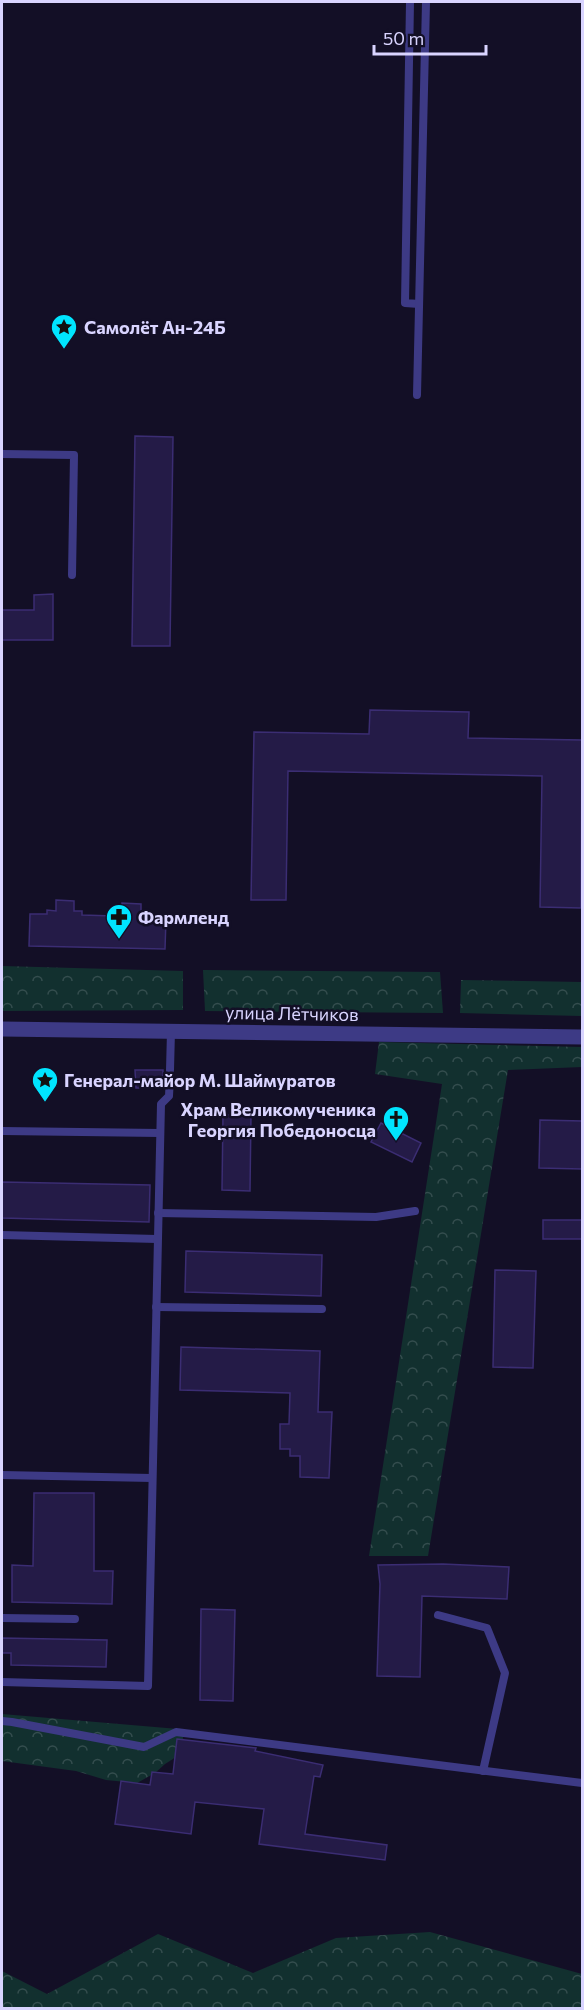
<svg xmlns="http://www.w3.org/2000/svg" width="584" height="2010" font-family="Commissioner,sans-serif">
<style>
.forest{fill:url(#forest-crowns)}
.building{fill:#241b47;stroke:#3b2d73;stroke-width:1.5}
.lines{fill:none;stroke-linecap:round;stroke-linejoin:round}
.service{stroke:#3d3a85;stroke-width:8}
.minor{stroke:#3d3a85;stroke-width:15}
.labels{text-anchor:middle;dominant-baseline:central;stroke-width:5;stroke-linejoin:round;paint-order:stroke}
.poi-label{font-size:18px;font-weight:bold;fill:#d9d4ff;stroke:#130f26;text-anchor:start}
.street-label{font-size:18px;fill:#d9d4ff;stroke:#130f26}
</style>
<defs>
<pattern id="forest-crowns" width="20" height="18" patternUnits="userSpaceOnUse" patternTransform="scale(1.5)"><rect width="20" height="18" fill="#12302f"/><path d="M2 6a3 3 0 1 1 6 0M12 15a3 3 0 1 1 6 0" fill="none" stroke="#344d4e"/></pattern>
</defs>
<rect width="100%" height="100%" fill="#130f26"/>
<g class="forest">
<path d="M2,966L183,971V1010L2,1011Z"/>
<path d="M203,970L440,972L443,1013L205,1011Z"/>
<path d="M461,980L582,982V1016L460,1013Z"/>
<path d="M379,1042L582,1047V1067L508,1070L428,1556H369L442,1084L375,1074Z"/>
<path d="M2,1714L178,1729L183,1737L184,1752L165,1764L155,1773L137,1783L106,1780L76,1771L2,1761Z"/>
<path d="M430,1932L582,1974V2008H2V1971L47,1994L158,1934L253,1973L336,1938Z"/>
</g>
<g class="building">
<path d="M135,436L173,437L170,646H132Z"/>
<path d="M53,594V640H2V610H34V595Z"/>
<path d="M370,710L469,712L468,738L582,740L581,908L540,907L542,776L288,771L286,900H251L254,732L369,734Z"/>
<path d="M56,900L74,901V911H82V915L114,916V913H122V903L141,904V913L150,914V919H166L165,949L29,946L30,914H47V910L56,911Z"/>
<path d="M135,1070H163V1088H136Z"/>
<path d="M223,1115H251L250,1191L222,1190Z"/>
<path d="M540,1120L582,1121V1169L539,1168Z"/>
<path d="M381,1123L421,1143L412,1162L371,1142Z"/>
<path d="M2,1182L150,1185L149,1222L2,1218Z"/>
<rect x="543" y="1220" width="39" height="19"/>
<path d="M186,1251L322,1255L321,1296L185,1292Z"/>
<path d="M495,1270L536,1271L533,1368L493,1367Z"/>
<path d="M181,1347L320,1351L318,1412H332L329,1478L300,1477V1456H290V1449H280V1424H289L290,1393L180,1390Z"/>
<path d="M34,1493H94V1571H113L112,1604L12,1602V1565L33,1566Z"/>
<path d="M443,1564L509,1567L507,1599L422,1596L420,1677L377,1676L380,1584L378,1565Z"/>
<path d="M201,1609L235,1610L233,1701L200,1700Z"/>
<path d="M2,1638L107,1640L106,1667L11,1665V1653H2Z"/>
<path d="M177,1739L256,1748L255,1751L323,1765L320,1777L314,1776L305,1834L387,1845L385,1860L259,1844L264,1809L195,1802L191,1834L115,1824L121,1781L150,1785L152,1772L173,1774Z"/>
</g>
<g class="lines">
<g class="service">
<path d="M410,2L405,303L419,304"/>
<path d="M417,395L426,2"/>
<path d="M2,454L74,455L72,575"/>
<path d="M170,1070L171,1031"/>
<path d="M2,1131L160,1133"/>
<path d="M158,1213L376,1217L415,1211"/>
<path d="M2,1235L157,1239"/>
<path d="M156,1307L322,1309"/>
<path d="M2,1475L152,1478"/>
<path d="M438,1615L487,1628L505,1673L483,1771"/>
<path d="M2,1618L75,1619"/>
<path d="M2,1682L148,1686L161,1104L169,1096L170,1076"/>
<path d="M2,1721L12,1722L144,1747L176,1732L582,1783"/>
</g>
<path class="minor" d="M2,1029L582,1037"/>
</g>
<defs>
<g id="sight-pin" transform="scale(1.35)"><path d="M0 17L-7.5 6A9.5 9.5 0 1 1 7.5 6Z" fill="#00e5ff" stroke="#130f26"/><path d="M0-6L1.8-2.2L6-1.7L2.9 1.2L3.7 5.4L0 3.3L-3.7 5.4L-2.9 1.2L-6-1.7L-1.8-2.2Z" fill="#111"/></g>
<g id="pharmacy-pin" transform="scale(1.35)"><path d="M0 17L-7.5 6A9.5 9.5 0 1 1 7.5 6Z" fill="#00e5ff" stroke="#130f26"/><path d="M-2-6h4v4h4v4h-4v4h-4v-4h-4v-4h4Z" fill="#111"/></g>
<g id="church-pin" transform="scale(1.35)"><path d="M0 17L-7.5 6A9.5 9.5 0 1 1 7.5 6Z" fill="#00e5ff" stroke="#130f26"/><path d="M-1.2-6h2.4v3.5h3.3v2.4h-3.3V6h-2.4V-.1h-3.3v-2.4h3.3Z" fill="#111"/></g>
</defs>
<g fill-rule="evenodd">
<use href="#sight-pin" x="64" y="327"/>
<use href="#pharmacy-pin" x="119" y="917"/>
<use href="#sight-pin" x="45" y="1080"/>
<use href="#church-pin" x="396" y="1119"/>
</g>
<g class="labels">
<g class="poi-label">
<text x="84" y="327">Самолёт Ан-24Б</text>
<text x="138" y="917">Фармленд</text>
<text x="64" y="1080">Генерал-майор М. Шаймуратов</text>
<text x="376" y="1109" text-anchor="end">Храм Великомученика<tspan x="376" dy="21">Георгия Победоносца</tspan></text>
</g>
<g class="street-label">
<text transform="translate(292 1013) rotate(1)">улица Лётчиков</text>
</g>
</g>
<rect width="584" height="2010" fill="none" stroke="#d9d4ff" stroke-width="6"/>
<path d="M374 45v9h112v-9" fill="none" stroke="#d9d4ff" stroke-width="3"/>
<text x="383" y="45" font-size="18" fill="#d9d4ff" stroke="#130f26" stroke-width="4.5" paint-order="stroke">50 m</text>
</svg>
